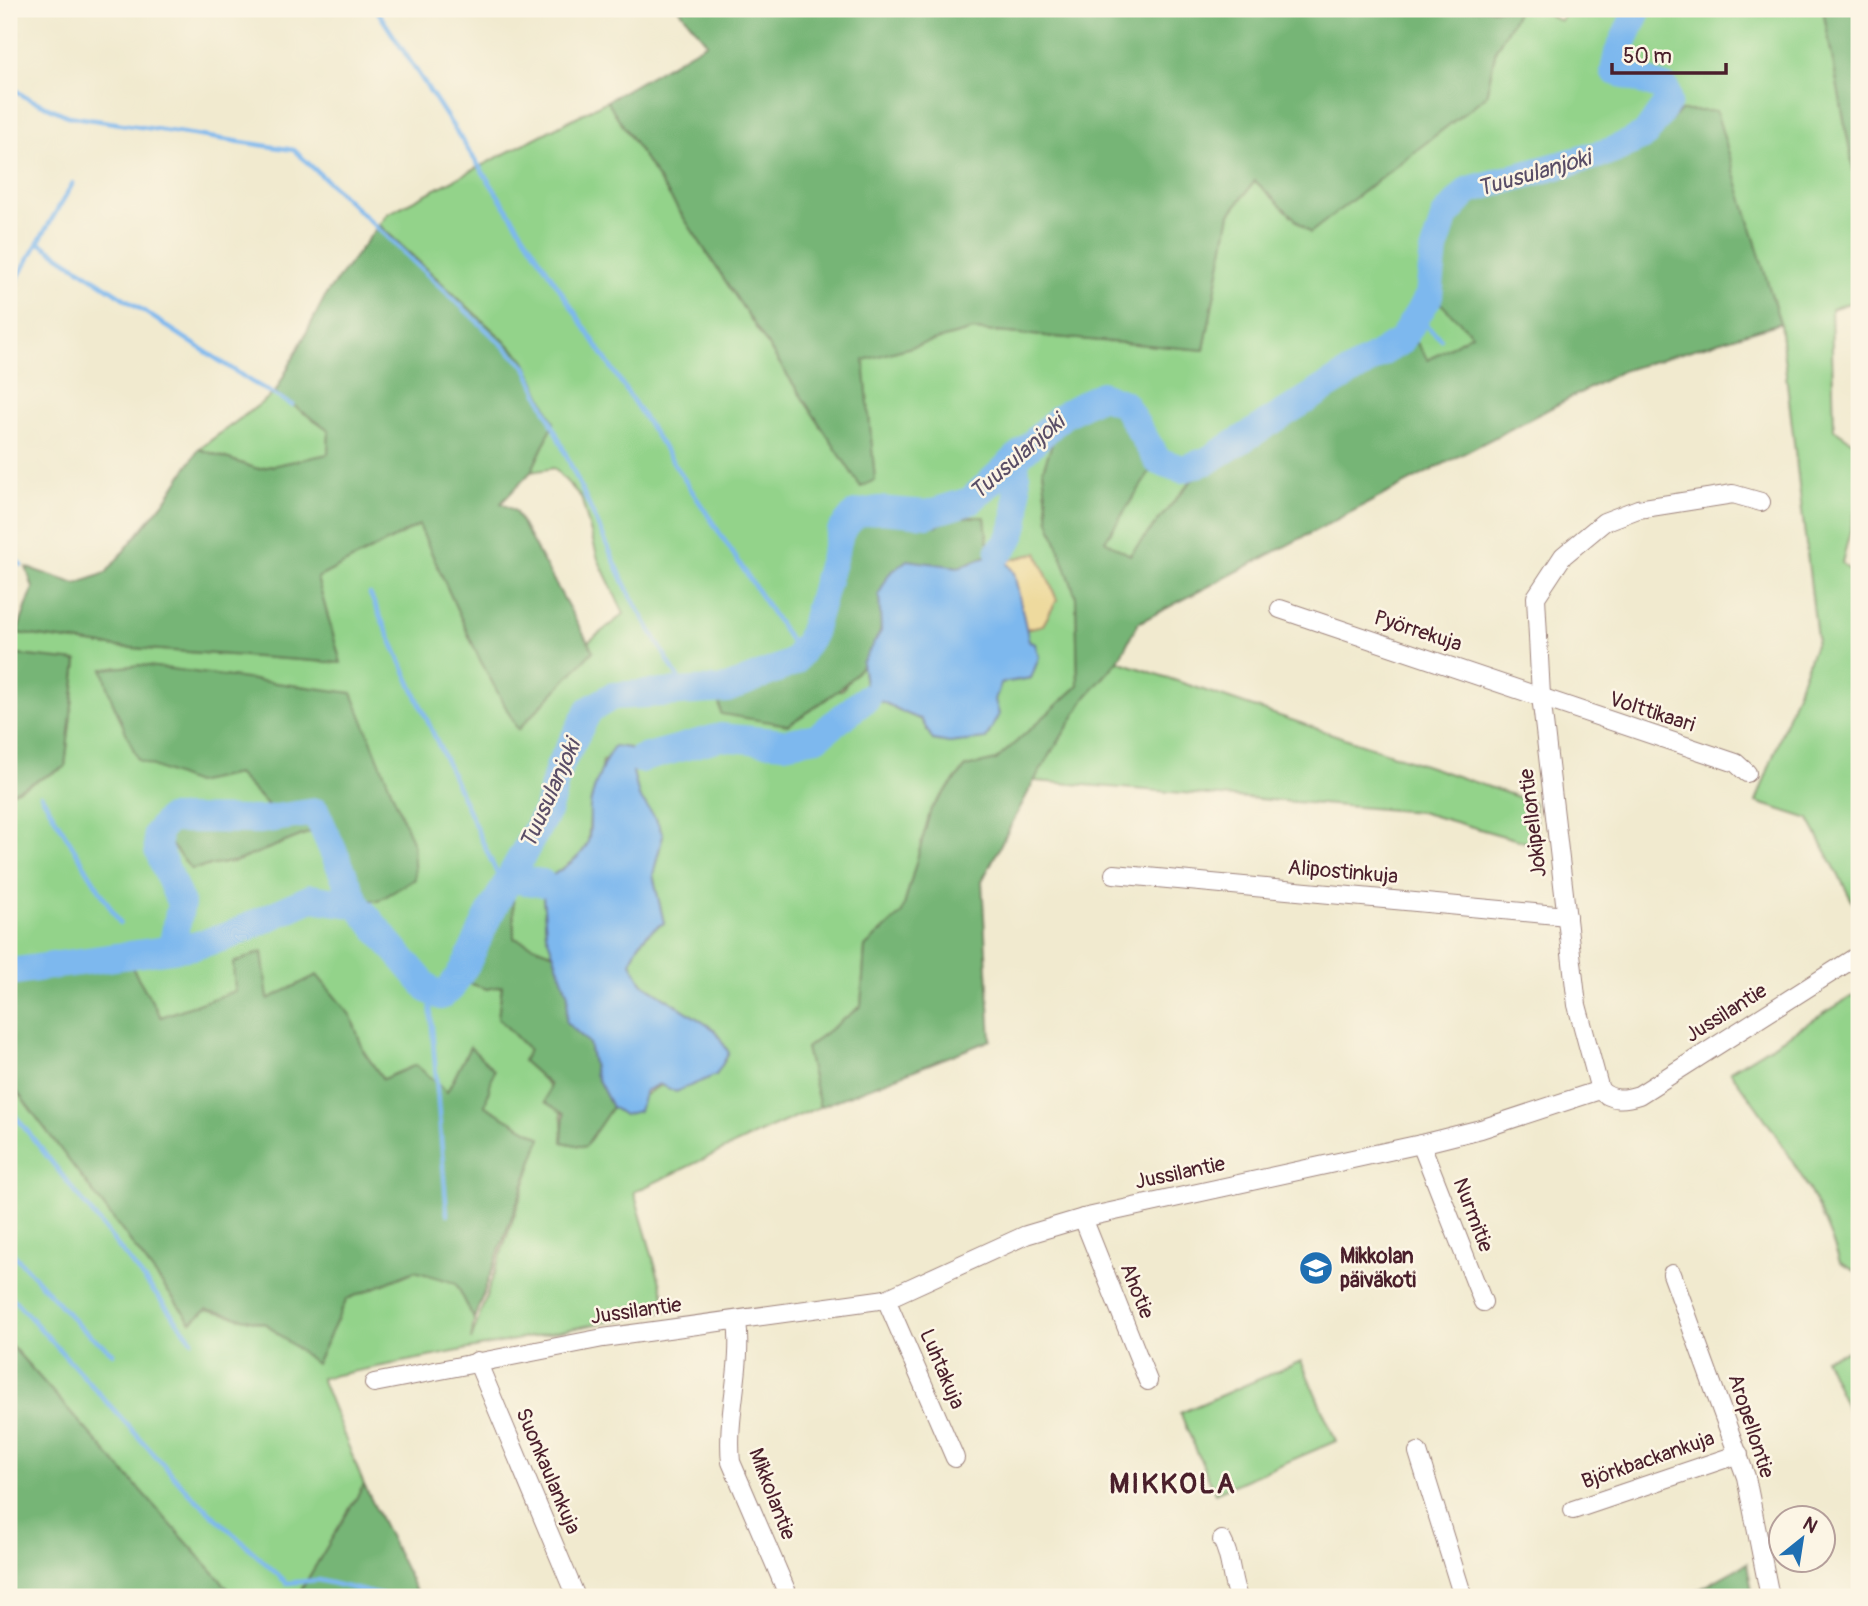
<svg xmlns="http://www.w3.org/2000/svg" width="1868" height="1606" font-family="Pangolin,sans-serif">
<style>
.green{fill:#93d38a;stroke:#6e795a;stroke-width:2;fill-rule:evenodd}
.forest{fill:#76b576;stroke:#606a50;stroke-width:2}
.sand{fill:#eeda9e;stroke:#9c7c64;stroke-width:2}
.water{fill:#7db8ee;stroke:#646c8c;stroke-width:2}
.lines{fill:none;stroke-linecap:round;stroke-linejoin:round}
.stream{stroke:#7db8ee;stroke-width:4.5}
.river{stroke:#7db8ee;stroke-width:28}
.street-casing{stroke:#9e847d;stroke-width:20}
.street{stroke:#fff;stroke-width:18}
.labels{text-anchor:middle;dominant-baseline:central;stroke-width:5;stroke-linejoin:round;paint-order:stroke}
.street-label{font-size:21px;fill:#4a1f2b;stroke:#fcf5e5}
.poi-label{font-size:21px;font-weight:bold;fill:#4a1f2b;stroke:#fcf5e5;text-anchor:start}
.water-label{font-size:23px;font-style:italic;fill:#594d66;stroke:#fcf5e5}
.district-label{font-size:28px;font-weight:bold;letter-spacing:2px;fill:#4a1f2b;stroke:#fcf5e5}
</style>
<rect width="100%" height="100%" fill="#fcf5e5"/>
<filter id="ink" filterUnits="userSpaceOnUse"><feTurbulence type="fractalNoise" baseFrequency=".0143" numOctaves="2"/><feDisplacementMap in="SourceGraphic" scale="14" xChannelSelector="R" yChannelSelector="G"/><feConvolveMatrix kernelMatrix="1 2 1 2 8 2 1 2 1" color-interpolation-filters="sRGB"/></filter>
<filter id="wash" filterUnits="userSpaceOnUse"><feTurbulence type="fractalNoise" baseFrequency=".00686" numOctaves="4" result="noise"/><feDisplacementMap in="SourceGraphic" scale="28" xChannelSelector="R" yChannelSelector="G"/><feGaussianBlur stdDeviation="1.57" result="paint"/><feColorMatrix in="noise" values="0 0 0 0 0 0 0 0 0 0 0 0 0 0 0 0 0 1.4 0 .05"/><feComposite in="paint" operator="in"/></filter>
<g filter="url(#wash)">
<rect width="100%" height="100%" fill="#f1eacf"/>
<g class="green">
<path d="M1519,9H1538L1560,21L1566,9H1823L1859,198V300L1831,309L1834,429L1859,446V496L1842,563L1859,578V914L1809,819L1756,802L1817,639L1780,323L1681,111L1652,141L1627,153L1495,191L1472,334L1428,360L1415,340L1191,481L1130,555L1105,542L1055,435L1043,470L1049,520L1076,597L1078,686L996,761L966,767L931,809L902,913L865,947L861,1006L806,1048L820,1107C756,1132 696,1164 634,1192L668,1310L321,1378L364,1485L297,1597H235L9,1343V1081L191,1322L206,1309L266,1324L316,1363L347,1299L415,1271L456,1283L474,1319L471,1340L541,1138L485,1106L470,1047L447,1092L383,1079L364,1052L351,1016L268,1000L262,953L235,991L161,1017L123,952L9,970V794L65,767L77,662L9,654V640L17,633L118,647L341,663L317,578L419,525L479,658L593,651L588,642L624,614L598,559L581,497L554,468L531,472L554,423L524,359L379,225L387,214L607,101L861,487L875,479L863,360L973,330L1204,350L1230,214L1255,181L1310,232L1486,96L1496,49ZM868,516L937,526L954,517H985L989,555L999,552L1006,561L1037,553L1043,624L1026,629L1029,641L1035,644L1039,657L1031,678L1001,683L995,700L933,740L921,719C901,714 887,700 867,698L862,663L842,690L718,696L737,694L807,660L849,528ZM141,665L415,880L321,828L237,861L191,869L163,835L203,810H272L237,774L195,783L103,669ZM603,760L633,772L639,796L656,819L663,835L653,875L664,923C647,931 636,944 631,963L642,983L715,1030L729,1053L716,1075C669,1083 657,1078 624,1115L612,1107L585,1147L562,1142C565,1098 554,1089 523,1061L529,1050L498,1018L502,985L487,989L462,981L513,897L514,939L554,954L546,933L542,883L580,856L588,843L591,802L600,782Z"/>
<path d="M275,393L329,430L328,454L258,469L199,449Z"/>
<path d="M1118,661L1533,802L1539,846L1420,812L1034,781L1086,697Z"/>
<path d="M1859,992V1273L1840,1263C1817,1191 1775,1130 1730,1071Z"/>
<path d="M1859,1348V1435L1824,1358Z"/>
<path d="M1301,1361L1336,1441L1215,1493L1180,1413Z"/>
</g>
<g class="forest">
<path d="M679,9H1519L1496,49L1486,96L1310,233L1255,181L1230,214L1204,350L973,330L864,360L875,480L861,487L607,101L707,43Z"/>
<path d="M1823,9H1859V198Z"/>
<path d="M1680,111H1716L1780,323L1622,371L1138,623L1118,661L1086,697L1034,781L982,881L991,1040L820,1107L806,1048L861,1006L865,947L902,913L931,809L966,767L996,760L1078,686L1076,597L1049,520L1043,470L1055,435L1094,403C1127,405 1138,443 1152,469L1105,541L1130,555L1191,481L1415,340L1428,360L1472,334L1435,298L1443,233L1456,210L1495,191L1627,153L1652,141Z"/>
<path d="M379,225L524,359L554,423L531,472L501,503L515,511L593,651L518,730L479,658L419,525L317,578L341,663L118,647L17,633L33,588L26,567L76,584L106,573L167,498L199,449L258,469L328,454L329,430L275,393L327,293Z"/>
<path d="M868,516L937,526L954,517H985L989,555L959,567L935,565L879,594C880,605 883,622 880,632C865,677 825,701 788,725L721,714L718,696L737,694L807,660L849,527L858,518Z"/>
<path d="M9,654L77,661L65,767L9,794Z"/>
<path d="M141,665L352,693L413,844L415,879L378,901L350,898L320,828L237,861L191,869L163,835L203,810L272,809L237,774L195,783L138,760L111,698L103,669Z"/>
<path d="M513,895L514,938L554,954L568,995L566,1022L589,1043L595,1074L612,1107L585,1147L562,1142L564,1114L545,1102L550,1085L523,1061L529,1050L498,1018L502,986L487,989L461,981Z"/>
<path d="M123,952L161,1017L235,991L233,963L262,952L268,999L317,975L351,1016L364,1052L383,1079L416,1065L447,1092L470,1047L494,1070L485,1106L541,1138L474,1319L456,1283L415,1271L347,1299L316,1364L266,1324L207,1309L191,1322L9,1081V970Z"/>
<path d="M9,1343L215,1574L235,1597H9Z"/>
<path d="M364,1485L419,1597H297Z"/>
<path d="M1747,1563L1753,1597H1686Z"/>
</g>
<path class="sand" d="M1037,553L1057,600L1043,625L1026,629L1014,573L1006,561Z"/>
<g class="water">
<path d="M999,552L1014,573L1029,641L1035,644L1039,657L1031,678L1001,683L995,700L999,714L986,739L949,743L933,740L921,719C901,714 887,700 867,698L862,663L881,631L879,594L889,574L907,560L959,567Z"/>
<path d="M614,746L629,748L640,759L633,772L639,796L656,819L663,835L653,875L664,923C647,931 636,944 631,963L642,983L715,1030L729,1053L716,1075L676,1092L659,1084L645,1091L639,1111L624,1115L612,1107L595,1074L589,1043L566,1022L568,995L546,933L542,883C555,872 580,861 587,844C592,833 589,818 590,806C592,791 605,758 614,746Z"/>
</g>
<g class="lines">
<g class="stream">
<path d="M376,9L799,654"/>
<path d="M9,85L25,97L68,116L294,150L526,367L628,591L685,690"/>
<path d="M38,242L252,382L292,405"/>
<path d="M9,292L73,183"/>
<path d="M1416,316L1441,339"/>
<path d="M9,553L21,565"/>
<path d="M370,594L504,889"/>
<path d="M41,795L120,923"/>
<path d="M429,990L447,1214"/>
<path d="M9,1108L192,1340"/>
<path d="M9,1249L79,1326L113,1353"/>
<path d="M9,1294L190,1494L287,1583L318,1580L389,1597"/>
</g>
<g class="river">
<path d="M999,552C1025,530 1016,490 1015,459"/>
<path d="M640,759L720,737L784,743L817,737L867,698"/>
<path d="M510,879L542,883"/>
<path d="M172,947L181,904L158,850L157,833L169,819L261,820L316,812L357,905"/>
<path d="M9,972L194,946L228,936L311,898L357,905L429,990L441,996L451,988L467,963L488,917L548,809L559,767L589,710L613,696L727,689L794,662L811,636L841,531L855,514L878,510L927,514L970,501L1062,416L1101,395L1124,404L1158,461L1182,469L1207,461L1401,341L1429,296L1434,250L1445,216L1469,190L1612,151L1645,135L1668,102L1665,88L1614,71L1618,53L1638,9"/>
</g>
</g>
</g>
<g filter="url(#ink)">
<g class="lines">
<g class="street-casing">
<g id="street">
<path d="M1280,609L1736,763L1747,773"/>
<path d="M1114,874L1567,916"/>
<path d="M1600,1090L1577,1005L1541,696L1536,597L1563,556L1604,522L1638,509L1733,494L1761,502"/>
<path d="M1421,1144L1483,1302"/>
<path d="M1083,1218L1148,1381"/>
<path d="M1672,1274L1746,1477L1770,1597"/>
<path d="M886,1299L955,1458"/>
<path d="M737,1321C743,1368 726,1415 731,1462L789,1597"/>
<path d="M477,1361L576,1597"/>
<path d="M374,1383L603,1338L886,1299L1026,1235L1083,1218L1421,1144L1481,1129L1600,1090C1612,1101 1624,1100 1639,1095L1859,955"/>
<path d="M1418,1452L1463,1597"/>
<path d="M1573,1510L1739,1454"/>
<path d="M1222,1540C1232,1558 1230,1578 1238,1597"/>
</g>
</g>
<use href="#street" class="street"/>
</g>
</g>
<defs>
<g id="school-disc" transform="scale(1.75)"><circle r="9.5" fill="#1f6fb2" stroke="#fcf5e5"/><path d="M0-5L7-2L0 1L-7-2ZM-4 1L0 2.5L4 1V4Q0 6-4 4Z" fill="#fff"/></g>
</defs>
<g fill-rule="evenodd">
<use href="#school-disc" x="1316" y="1268"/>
</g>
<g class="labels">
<g class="street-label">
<text transform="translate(1418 631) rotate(18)">Pyörrekuja</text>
<text transform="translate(1652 712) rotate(18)">Volttikaari</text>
<text transform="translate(1533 823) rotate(-97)">Jokipellontie</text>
<text transform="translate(1343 872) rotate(5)">Alipostinkuja</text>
<text transform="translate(1726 1013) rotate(-32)">Jussilantie</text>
<text transform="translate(1180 1173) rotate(-12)">Jussilantie</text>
<text transform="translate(1473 1215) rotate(69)">Nurmitie</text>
<text transform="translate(1137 1291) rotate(68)">Ahotie</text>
<text transform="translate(636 1311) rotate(-8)">Jussilantie</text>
<text transform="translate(942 1369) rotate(67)">Luhtakuja</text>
<text transform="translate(1751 1426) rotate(72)">Aropellontie</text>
<text transform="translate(1648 1460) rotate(-19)">Björkbackankuja</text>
<text transform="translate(548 1471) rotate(67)">Suonkaulankuja</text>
<text transform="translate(772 1494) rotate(69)">Mikkolantie</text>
</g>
<g class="poi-label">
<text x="1340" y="1256">Mikkolan<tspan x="1340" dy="24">päiväkoti</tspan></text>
</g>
<g class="water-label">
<text transform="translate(1534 173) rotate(-16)">Tuusulanjoki</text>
<text transform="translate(1017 457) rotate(-41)">Tuusulanjoki</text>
<text transform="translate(550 794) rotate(-66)">Tuusulanjoki</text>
</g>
<g class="district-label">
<text x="1173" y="1484">MIKKOLA</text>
</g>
</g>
<rect width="1868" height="1606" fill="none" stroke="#fcf5e5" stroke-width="35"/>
<g transform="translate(1802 1539) rotate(30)"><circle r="33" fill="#fcf5e5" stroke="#b59f9b" stroke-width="2"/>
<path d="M0-5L12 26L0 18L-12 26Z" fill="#1f6fb2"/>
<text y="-10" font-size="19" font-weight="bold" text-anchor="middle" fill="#4a1f2b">N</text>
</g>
<path d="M1612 63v10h114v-10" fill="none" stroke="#4a1f2b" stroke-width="3.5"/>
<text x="1623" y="63" font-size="21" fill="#4a1f2b" stroke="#fcf5e5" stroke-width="5" paint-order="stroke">50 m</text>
</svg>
